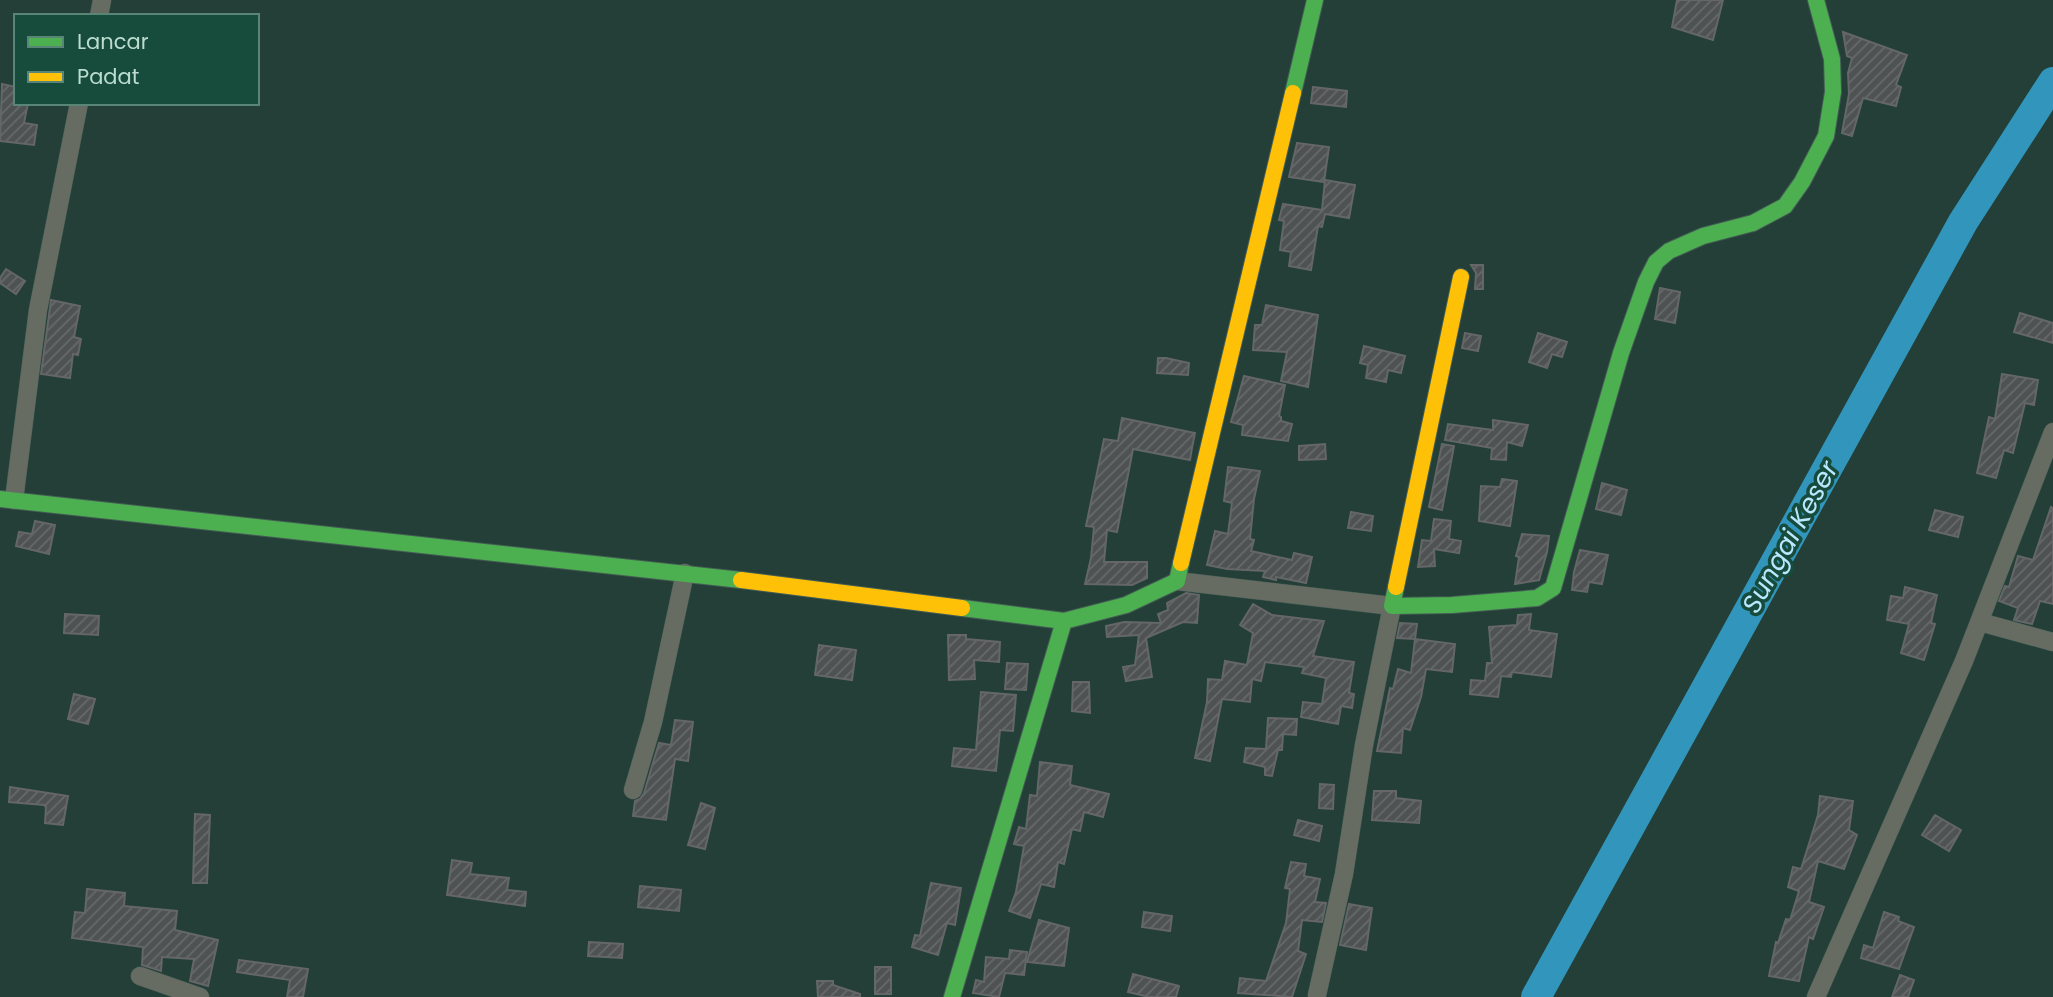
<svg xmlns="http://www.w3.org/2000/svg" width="2053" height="997" font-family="Poppins,sans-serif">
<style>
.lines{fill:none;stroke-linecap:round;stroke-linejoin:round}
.river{stroke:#3295bb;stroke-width:30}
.building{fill:url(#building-hatch);stroke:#646667;stroke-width:2}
.street-casing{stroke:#445c55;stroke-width:19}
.fast-casing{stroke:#445c55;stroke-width:18}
.slow-casing{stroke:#445c55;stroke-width:18}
.street{stroke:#676c63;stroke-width:18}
.fast{stroke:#4caf50;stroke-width:16}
.slow{stroke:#ffc107;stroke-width:16}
.labels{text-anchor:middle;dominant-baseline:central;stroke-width:7;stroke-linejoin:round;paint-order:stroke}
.water-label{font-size:26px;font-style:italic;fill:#b9e8ff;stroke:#174b3c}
</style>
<defs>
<pattern id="building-hatch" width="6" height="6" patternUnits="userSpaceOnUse" patternTransform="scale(1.75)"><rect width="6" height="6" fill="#4f5253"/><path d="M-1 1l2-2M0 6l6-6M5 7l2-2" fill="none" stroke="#666a6b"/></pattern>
</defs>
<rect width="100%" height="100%" fill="#233f37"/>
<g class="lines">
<path class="river" d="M1536,997L1963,222L2053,82"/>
</g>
<g class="building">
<path d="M1677,0H1723L1713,40L1672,27Z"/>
<path d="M1843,32L1907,55L1896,85L1901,87L1896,106L1863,98L1852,136L1842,133L1849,94L1848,73L1852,58L1847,56Z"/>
<path d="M2,84L16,87V103H28L24,123L37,125L34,145L0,141Z"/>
<path d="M1313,87L1347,91L1346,107L1311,103Z"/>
<path d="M1297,143L1329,147L1324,182L1289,177Z"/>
<path d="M1325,180L1355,185L1349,218L1325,214L1322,227L1318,226L1311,270L1289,266L1291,252L1280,250L1284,221L1279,220L1283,204L1322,210Z"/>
<path d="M1471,265H1483V289H1475L1476,273Z"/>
<path d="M6,269L25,281L16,294L0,283V278Z"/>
<path d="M1660,288L1680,292L1675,323L1655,319Z"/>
<path d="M51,300L80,306L74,337L81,339L78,355L73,354L70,378L41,374Z"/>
<path d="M1266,305L1318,315L1308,387L1281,381L1287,352L1253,350L1255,325H1262Z"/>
<path d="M2020,313L2053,323V343L2014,332Z"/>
<path d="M1465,333L1481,336L1478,351L1462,348Z"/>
<path d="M1538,333L1567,342L1562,357L1552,354L1547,368L1529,362Z"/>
<path d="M1364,346L1405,356L1401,373L1388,370L1386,382L1366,378L1368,365L1360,363Z"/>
<path d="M1158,358H1166L1189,363L1188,375L1157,373Z"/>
<path d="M2002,374L2038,380L2034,405L2025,403L2013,453L2004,450L1996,478L1977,473L1989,417L1995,419Z"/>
<path d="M1244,376L1285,385L1279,416L1281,417V421L1292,424L1288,441L1242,435L1243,425L1231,422Z"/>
<path d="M1122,418L1195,433L1192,448L1190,460L1133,449L1117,532L1107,530L1104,562H1147V578L1132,585L1085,584L1091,558L1094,527L1086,526L1104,439L1118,441Z"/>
<path d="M1493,420L1528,425L1522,446L1507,442L1506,460L1491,459L1492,448L1445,440L1448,424L1493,430Z"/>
<path d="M1325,444L1326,459L1299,460V446Z"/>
<path d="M1442,444L1454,446L1442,510L1429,507Z"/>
<path d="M1228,467L1260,471L1254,499L1250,539L1254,540L1251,551L1292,560L1294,553L1312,557L1306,583L1276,577V580L1263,577L1265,571L1227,569L1207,565L1215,531L1228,534L1232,503L1224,501Z"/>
<path d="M1502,479L1517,481L1510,526L1479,521L1481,486L1500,487Z"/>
<path d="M1602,483L1627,490L1621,515L1596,509Z"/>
<path d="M2051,507L2053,508V604L2040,601L2032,624L2014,620L2018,608L1999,601L2005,586L2009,587L2018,556L2033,560Z"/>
<path d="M1935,510L1963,517L1958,537L1929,530Z"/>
<path d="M1351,512L1373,516L1371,531L1348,528Z"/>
<path d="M1434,519L1451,521L1449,539L1461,541L1459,553L1434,549L1435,566L1418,567L1422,540L1431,541Z"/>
<path d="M35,521L55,525L49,554L16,546L19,532L32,534Z"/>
<path d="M1522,534L1549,536L1547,552L1539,580L1515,584L1519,557L1516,556Z"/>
<path d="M1580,550L1608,555L1602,584L1589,582L1587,592L1572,590L1574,572Z"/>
<path d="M1905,587L1937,595L1931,623L1935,624L1924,660L1901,653L1909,624L1887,620L1891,596L1903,598Z"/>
<path d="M1186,593L1199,595L1197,623L1183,622L1146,638L1152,677L1126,681L1123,667L1135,665L1139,635L1107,637L1106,626L1124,622L1161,623L1158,614L1168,610L1167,603Z"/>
<path d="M1253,604L1272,615L1324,621L1313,656L1354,662L1349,693L1354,694L1352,708L1341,706L1338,724L1301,717L1303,702L1322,704L1326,678L1302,673L1304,667L1265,662L1261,681L1252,679L1250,702L1222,699L1210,761L1195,758L1207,702L1208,679L1222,680L1225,661L1247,665L1253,633L1240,625Z"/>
<path d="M65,614L99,616L98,635L64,633Z"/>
<path d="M1531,614L1529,630L1557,634L1551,677L1512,672L1511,677L1501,676L1498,697L1470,694L1471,680L1485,681L1487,663H1492L1489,627L1517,625L1518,615Z"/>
<path d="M1400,623L1417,624L1415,639L1397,638Z"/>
<path d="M948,635H966V639L1000,642L999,662L974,660L975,679L949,680Z"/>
<path d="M1415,639L1455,644L1452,672L1426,669L1421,697L1410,730L1403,728L1401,753L1377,751L1390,688L1393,689L1398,669L1411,673Z"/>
<path d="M819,645L856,650L852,680L815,675Z"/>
<path d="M1007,663L1028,664L1026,690L1005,689Z"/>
<path d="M1073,682H1089L1090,713L1072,711Z"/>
<path d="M981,692L1016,695L1013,731L1000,730L996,771L952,766L954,748L976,750Z"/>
<path d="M74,694L95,699L88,724L68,719Z"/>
<path d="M1268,718L1297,719L1296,735L1283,734L1282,750H1278L1272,776L1265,775V767L1244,762L1246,748L1266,749Z"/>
<path d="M675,720L693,722L688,761L675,759L666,820L633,816L635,801L640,799L644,793L659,743L671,745Z"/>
<path d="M1040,762L1072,766L1070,785L1109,794L1103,817L1084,812L1080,831L1072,829L1064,864L1058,862L1054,887L1041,884L1030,918L1009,911L1016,892L1024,846L1014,844L1019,827L1026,829L1030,795L1037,796Z"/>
<path d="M1320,784L1334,785L1333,809L1319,808Z"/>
<path d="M10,787L68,796L63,825L45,823L46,807L44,805L9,802Z"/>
<path d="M1374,791H1396V798L1421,801L1419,823L1372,820Z"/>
<path d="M1820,796L1853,801L1849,830L1857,835L1844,869L1818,861L1809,902L1824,907L1813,939L1809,937L1799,981L1769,976L1776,942L1778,943L1786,919L1790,920L1799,891L1788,887L1793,867L1801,869L1818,815Z"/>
<path d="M701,803L715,808L705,849L688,845Z"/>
<path d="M195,814L210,815L207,883H193Z"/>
<path d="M1935,815L1961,830L1949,851L1922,835Z"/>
<path d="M1298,820L1322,826L1319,841L1294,835Z"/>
<path d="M452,860L472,863L470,874L509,878L507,890L526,892L525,906L447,895Z"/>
<path d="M1291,862L1306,864L1304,876L1320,879L1315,902L1326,903L1322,922L1302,920L1298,951L1306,954L1292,997L1238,993L1240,978L1266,981L1286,923L1290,889L1285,888Z"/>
<path d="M931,883L961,888L955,925L947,923L938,955L912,947L915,935L920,936Z"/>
<path d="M640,886L681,890L679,911L638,907Z"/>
<path d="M87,889L125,893L124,906L177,911L175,930L218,940L208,986L190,981L194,959L162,957L161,971L142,965L143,947L72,938L75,912L85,913Z"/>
<path d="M1349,904L1372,908L1366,950L1340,945Z"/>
<path d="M1144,912L1172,916L1170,931L1142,927Z"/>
<path d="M1884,912L1899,917L1898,921L1914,927L1899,969L1861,958L1864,945L1873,948Z"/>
<path d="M1039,920L1069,928L1064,966L1027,962Z"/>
<path d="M589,942L623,944L622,958L588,956Z"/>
<path d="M1010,950L1027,952L1024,975L1005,973L999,997L973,993L976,980L984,982L986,957L1009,959Z"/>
<path d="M239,960L308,969L303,997H287L290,980L237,972Z"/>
<rect x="875" y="967" width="16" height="27"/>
<path d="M1133,974L1179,986L1176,997H1149L1128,992Z"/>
<path d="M1900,975L1914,980L1908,997H1892Z"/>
<path d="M817,981H833V985L860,994V997H818Z"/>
</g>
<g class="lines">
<g class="street-casing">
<g id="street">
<path d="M99,16L102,0"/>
<path d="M14,500L38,310L79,103"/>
<path d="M1177,581L1392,606L1364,745L1344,874L1317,995"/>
<path d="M1980,622L2053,642"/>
<path d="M633,790L653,722L685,573"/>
<path d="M140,976L200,997"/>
<path d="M1816,997L1964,661L2053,432"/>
</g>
</g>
<g class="fast-casing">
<g id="fast">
<path d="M1293,93L1315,0"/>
<path d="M0,499L741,580"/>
<path d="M1396,587L1392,606L1452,605L1537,598L1553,588L1621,353L1646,282L1656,262L1669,251L1703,236L1753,223L1785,206L1802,182L1826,136L1833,92L1832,59L1816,0"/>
<path d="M962,608L1064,621"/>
<path d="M952,997L1064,621L1126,605L1177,581L1181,563"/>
</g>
</g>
<g class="slow-casing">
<g id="slow">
<path d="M1181,563L1293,93"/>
<path d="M741,580L962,608"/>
<path d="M1396,587L1461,277"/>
</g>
</g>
<use href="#street" class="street"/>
<use href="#fast" class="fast"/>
<use href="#slow" class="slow"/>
</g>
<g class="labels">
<g class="water-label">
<text transform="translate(1790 537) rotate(-61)">Sungai Keser</text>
</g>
</g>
<rect x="14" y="14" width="245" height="91" fill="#174b3c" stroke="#598577" stroke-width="2"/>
<rect x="28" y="37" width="35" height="10" fill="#4caf50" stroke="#598577" stroke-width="2"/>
<text x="77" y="49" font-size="21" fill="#bbdccf">Lancar</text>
<rect x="28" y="72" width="35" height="10" fill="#ffc107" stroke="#598577" stroke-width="2"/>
<text x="77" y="84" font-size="21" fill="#bbdccf">Padat</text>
</svg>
